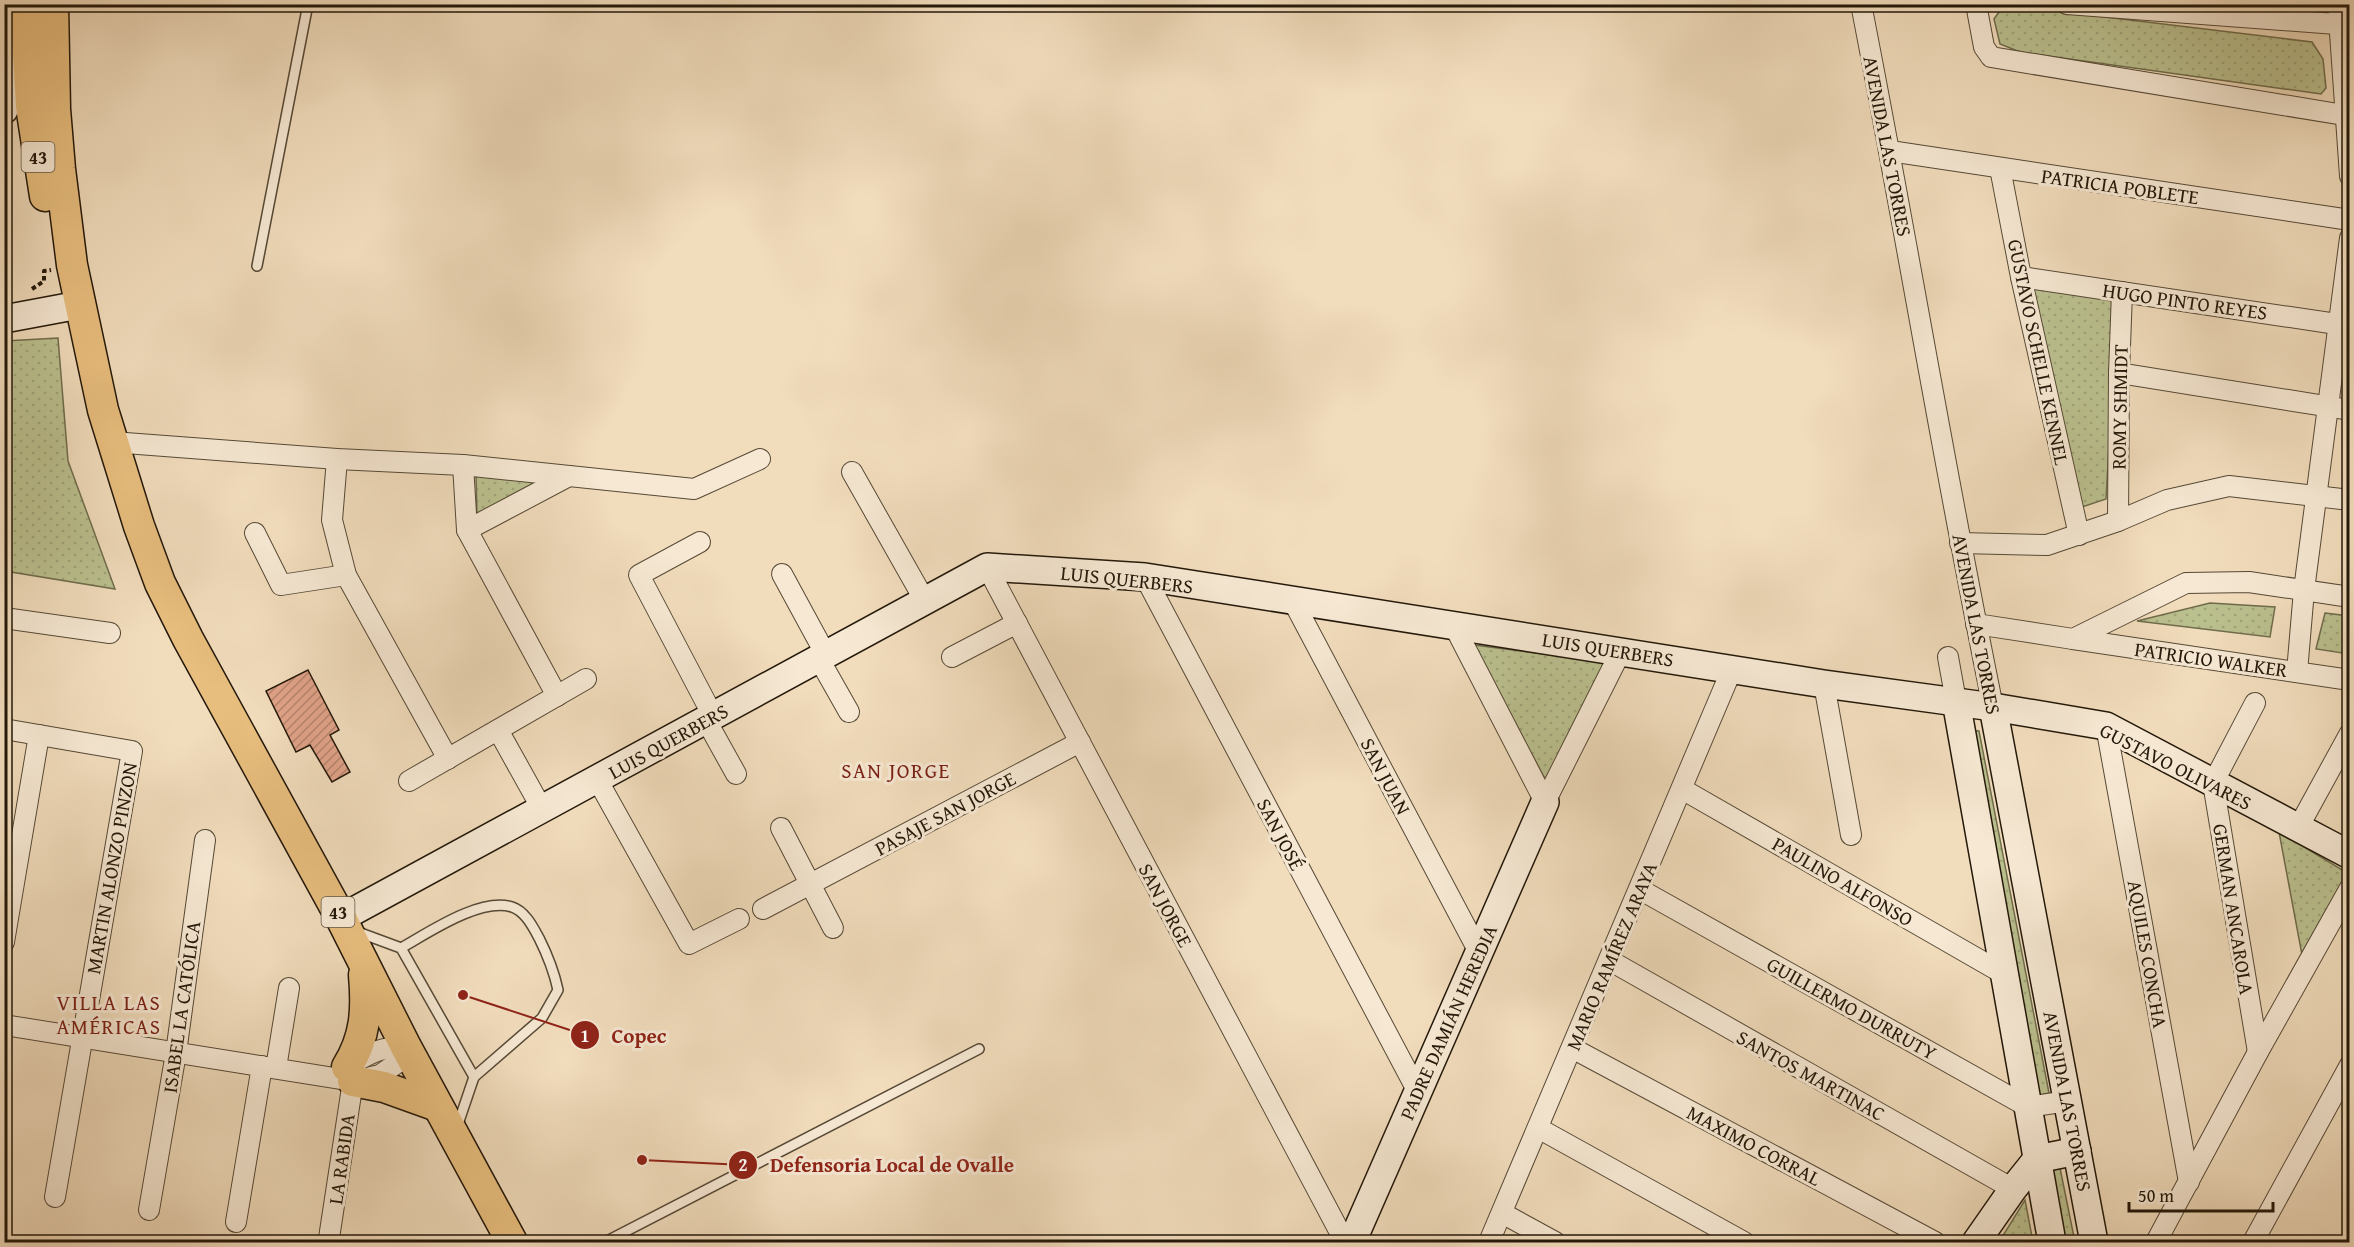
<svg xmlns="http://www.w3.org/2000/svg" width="2354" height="1247" font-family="'Gentium Book Plus',serif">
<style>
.grass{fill:url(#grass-dots);stroke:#6f6c4c;stroke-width:1.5}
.building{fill:url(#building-hatch);stroke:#23180a;stroke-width:1.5}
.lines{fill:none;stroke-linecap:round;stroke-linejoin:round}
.lane-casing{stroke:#564936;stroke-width:12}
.street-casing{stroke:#564936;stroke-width:22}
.secondary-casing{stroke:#23180a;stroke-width:30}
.primary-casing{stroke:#23180a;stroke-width:33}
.path{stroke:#23180a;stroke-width:4;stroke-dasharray:4.5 3;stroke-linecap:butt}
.lane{stroke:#f6e8d3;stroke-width:9}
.street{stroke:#f6e8d3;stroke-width:20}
.secondary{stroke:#f6e8d3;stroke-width:27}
.primary{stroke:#e8be7e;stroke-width:30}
.labels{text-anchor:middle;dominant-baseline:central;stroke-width:6;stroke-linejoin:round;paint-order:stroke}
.shield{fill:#f6e8d3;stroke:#625646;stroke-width:1.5}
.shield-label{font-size:18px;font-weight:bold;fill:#23180a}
.street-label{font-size:20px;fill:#23180a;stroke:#f6e8d3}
.neighbourhood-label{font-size:21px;letter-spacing:1.5px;fill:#7a1f14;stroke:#f6e8d3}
.leader{fill:none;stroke:#8f2418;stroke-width:2}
.callout-dot{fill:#8f2418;stroke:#f6e8d3;stroke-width:2}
.mark-label{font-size:18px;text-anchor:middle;font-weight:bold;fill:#fff}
.callout-label{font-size:21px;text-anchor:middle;font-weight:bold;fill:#8f2418;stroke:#f6e8d3;stroke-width:6;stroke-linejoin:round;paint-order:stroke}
</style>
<defs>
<pattern id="grass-dots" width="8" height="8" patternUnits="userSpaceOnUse" patternTransform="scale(1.5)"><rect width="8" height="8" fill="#bbc08f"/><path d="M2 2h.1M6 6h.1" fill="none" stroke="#a0a47a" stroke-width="1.8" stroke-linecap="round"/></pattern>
<pattern id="building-hatch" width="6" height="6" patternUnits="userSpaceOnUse" patternTransform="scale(1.5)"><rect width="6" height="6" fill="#e1a389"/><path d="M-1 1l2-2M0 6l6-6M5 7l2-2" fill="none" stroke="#b6846e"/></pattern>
</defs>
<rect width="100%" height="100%" fill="#f1dcbc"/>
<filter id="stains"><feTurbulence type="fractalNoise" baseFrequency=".00333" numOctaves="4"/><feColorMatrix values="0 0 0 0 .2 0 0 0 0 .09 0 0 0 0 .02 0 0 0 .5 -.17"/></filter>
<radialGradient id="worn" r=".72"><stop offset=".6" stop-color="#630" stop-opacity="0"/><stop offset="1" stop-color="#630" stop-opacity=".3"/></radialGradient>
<g class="grass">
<path d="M2004,5L2312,42L2323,59L2326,88L2321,94L2020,52L2000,44L1994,19Z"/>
<path d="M2025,271L2118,284L2106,499L2073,510Z"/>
<path d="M58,338L68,461L115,589L5,571V341Z"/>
<path d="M476,475L546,481L477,517Z"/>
<path d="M2210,603L2275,607L2270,637L2137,621Z"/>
<path d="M2325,613L2349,616V654L2316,649Z"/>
<path d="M1474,645L1605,662L1546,781Z"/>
<path d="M1966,730L1979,731L2049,1093L2036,1096Z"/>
<path d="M2279,832L2349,874L2302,955Z"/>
<path d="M2060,1168L2075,1242H2063L2050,1170Z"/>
<path d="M2025,1200L2033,1242H1999Z"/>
</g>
<path class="building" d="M308,670L339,730L330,735L350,772L332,782L310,745L296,752L266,691Z"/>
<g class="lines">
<g class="lane-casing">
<g id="lane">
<path d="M257,266L308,4"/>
<path d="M355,931L401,948L474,1077L457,1127"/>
<path d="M401,948C428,933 480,897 512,907C525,911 533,927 539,938C548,956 554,971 558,990L542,1018L474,1077"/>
<path d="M605,1242L979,1049"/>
</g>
</g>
<g class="street-casing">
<g id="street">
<path d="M1861,4C1907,238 1945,473 1993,707"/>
<path d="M1976,4L1984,47L1991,57L2350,116"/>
<path d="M2067,4L2350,25"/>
<path d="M2338,4L2350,176"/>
<path d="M1890,151L2350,220"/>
<path d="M2000,168L2021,277L2079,535"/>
<path d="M2021,277L2350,326"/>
<path d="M2119,373L2350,410"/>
<path d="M112,442L337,459L463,465L694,489L760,459"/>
<path d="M337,459L332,520L346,575L448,759"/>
<path d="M463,465L467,530L557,696"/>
<path d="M852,472L925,601"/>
<path d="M2118,521L2119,373L2122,292"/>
<path d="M467,530L569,476"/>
<path d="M255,533L281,585L346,575"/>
<path d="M700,542L639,575L713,716"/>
<path d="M1960,543L2047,545L2118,521L2167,500L2229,486L2350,500"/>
<path d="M987,567L1345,1242"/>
<path d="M782,574L826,655"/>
<path d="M1145,577L1418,1092"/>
<path d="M1293,601L1479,952"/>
<path d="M4,618L110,633"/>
<path d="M1453,624L1545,802"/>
<path d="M1976,624L2073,639L2186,583L2249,582L2350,597"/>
<path d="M2073,639L2350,680"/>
<path d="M952,657L1017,623"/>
<path d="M1948,657L1956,701"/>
<path d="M819,659L849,712"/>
<path d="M2297,672L2304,590L2350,238"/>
<path d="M1824,684L1851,835"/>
<path d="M2255,703L2213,783L2258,1052"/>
<path d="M706,720L736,774"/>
<path d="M2106,726L2189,1182"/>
<path d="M4,729L132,751L55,1197"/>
<path d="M498,730L542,809"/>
<path d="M597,779L689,944L739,919"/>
<path d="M409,781L586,679"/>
<path d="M1682,789L2004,974"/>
<path d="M1545,802L1621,651"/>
<path d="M781,828L833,928"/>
<path d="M2298,828L2350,733"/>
<path d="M1641,890L2028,1107L2068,1101"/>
<path d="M763,909L1080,742"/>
<path d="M4,942L39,735"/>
<path d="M1609,960L2013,1189"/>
<path d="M4,1025L353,1081L380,1075L410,1054"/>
<path d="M1572,1048L1935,1242"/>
<path d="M350,1065C370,1053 383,1046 406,1047"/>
<path d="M276,1068L289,988"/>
<path d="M1538,1128L1744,1242"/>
<path d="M149,1210L176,1053L205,840"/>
<path d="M1502,1213L1555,1242"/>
<path d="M236,1222L262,1066"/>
<path d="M329,1238L353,1081"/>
<path d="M1489,1242L1732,669"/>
<path d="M2156,1242L2258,1052L2350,888"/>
<path d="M2253,1242L2350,1065"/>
</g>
</g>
<g class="secondary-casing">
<g id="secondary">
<path d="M4,110L18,18"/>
<path d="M4,319L79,305"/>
<path d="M1956,701L2052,1242"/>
<path d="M1993,707L2094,1242"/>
<path d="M341,918L987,567L1145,577L1824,684L1993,707L2106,726L2350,855"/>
<path d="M1352,1242L1545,802"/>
<path d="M1976,1242L2013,1189L2037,1159L2077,1151"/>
</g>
</g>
<g class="primary-casing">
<g id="primary">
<path d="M25,4L31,106L45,196"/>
<path d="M53,4L55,109L60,169L72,265L103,410L139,526L160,583L188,639L341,918L406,1047L512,1242"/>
<path d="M347,1067C366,1037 367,1009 364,975"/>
<path d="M353,1081L384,1087L437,1106"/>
</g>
</g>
<path class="path" d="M32,289L44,281V271L51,270"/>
<use href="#lane" class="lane"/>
<use href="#street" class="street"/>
<use href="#secondary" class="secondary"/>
<use href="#primary" class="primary"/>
</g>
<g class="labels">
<g class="shield">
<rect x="21.5" y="142" width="33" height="30" rx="4.5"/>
<rect x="321.5" y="897" width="33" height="30" rx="4.5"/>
</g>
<g class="shield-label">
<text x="38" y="157">43</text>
<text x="338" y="912">43</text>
</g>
<g class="street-label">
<text transform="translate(1888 146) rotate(79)">AVENIDA LAS TORRES</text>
<text transform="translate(2120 186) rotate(8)">PATRICIA POBLETE</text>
<text transform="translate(2185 301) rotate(8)">HUGO PINTO REYES</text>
<text transform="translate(2039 352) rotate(78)">GUSTAVO SCHELLE KENNEL</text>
<text transform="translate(2119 407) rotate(-89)">ROMY SHMIDT</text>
<text transform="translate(1127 579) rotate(6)">LUIS QUERBERS</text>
<text transform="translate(1977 624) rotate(79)">AVENIDA LAS TORRES</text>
<text transform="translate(1608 649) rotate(9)">LUIS QUERBERS</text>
<text transform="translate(2211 659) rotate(8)">PATRICIO WALKER</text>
<text transform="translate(668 741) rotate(-29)">LUIS QUERBERS</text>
<text transform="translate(2176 766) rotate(27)">GUSTAVO OLIVARES</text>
<text transform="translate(1386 776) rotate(62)">SAN JUAN</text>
<text transform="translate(945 813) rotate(-28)">PASAJE SAN JORGE</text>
<text transform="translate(1281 834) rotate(62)">SAN JOSÉ</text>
<text transform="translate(111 868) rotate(-80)">MARTIN ALONZO PINZON</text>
<text transform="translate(1843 881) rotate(30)">PAULINO ALFONSO</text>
<text transform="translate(1166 905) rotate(62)">SAN JORGE</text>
<text transform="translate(2234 909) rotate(81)">GERMAN ANCAROLA</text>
<text transform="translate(2148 954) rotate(80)">AQUILES CONCHA</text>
<text transform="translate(1611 956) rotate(-67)">MARIO RAMÍREZ ARAYA</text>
<text transform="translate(181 1007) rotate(-82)">ISABEL LA CATÓLICA</text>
<text transform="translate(1852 1008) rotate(29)">GUILLERMO DURRUTY</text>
<text transform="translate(1448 1022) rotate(-66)">PADRE DAMIÁN HEREDIA</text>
<text transform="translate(1811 1075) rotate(29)">SANTOS MARTINAC</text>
<text transform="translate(2068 1101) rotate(79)">AVENIDA LAS TORRES</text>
<text transform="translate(1754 1145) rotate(28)">MAXIMO CORRAL</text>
<text transform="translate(341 1159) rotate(-82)">LA RABIDA</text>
</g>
<g class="neighbourhood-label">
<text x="896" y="770">SAN JORGE</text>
<text x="109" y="1002">VILLA LAS<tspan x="109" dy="24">AMÉRICAS</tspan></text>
</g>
</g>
<path class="leader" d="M463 995L585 1035M642 1160L743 1165"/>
<g class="callout-dot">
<circle cx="463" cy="995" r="6"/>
<circle cx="642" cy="1160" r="6"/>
<circle cx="585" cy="1035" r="15"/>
<circle cx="743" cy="1165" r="15"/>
</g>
<g class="mark-label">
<text x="585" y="1042">1</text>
<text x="743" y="1171">2</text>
</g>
<g class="callout-label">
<text x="639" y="1043">Copec</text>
<text x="892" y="1172">Defensoria Local de Ovalle</text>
</g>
<rect width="2354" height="1247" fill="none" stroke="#f1dcbc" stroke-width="24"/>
<rect x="6" y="6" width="2342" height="1235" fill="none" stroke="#23180a" stroke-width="3"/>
<rect x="12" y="12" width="2330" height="1223" fill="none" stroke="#23180a" stroke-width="1.5"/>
<path d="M2129 1202v9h144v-9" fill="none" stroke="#23180a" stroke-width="3"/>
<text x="2138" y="1202" font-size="18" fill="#23180a" stroke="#f6e8d3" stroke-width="4.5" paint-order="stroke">50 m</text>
<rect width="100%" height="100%" filter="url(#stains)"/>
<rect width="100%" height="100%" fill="url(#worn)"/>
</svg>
